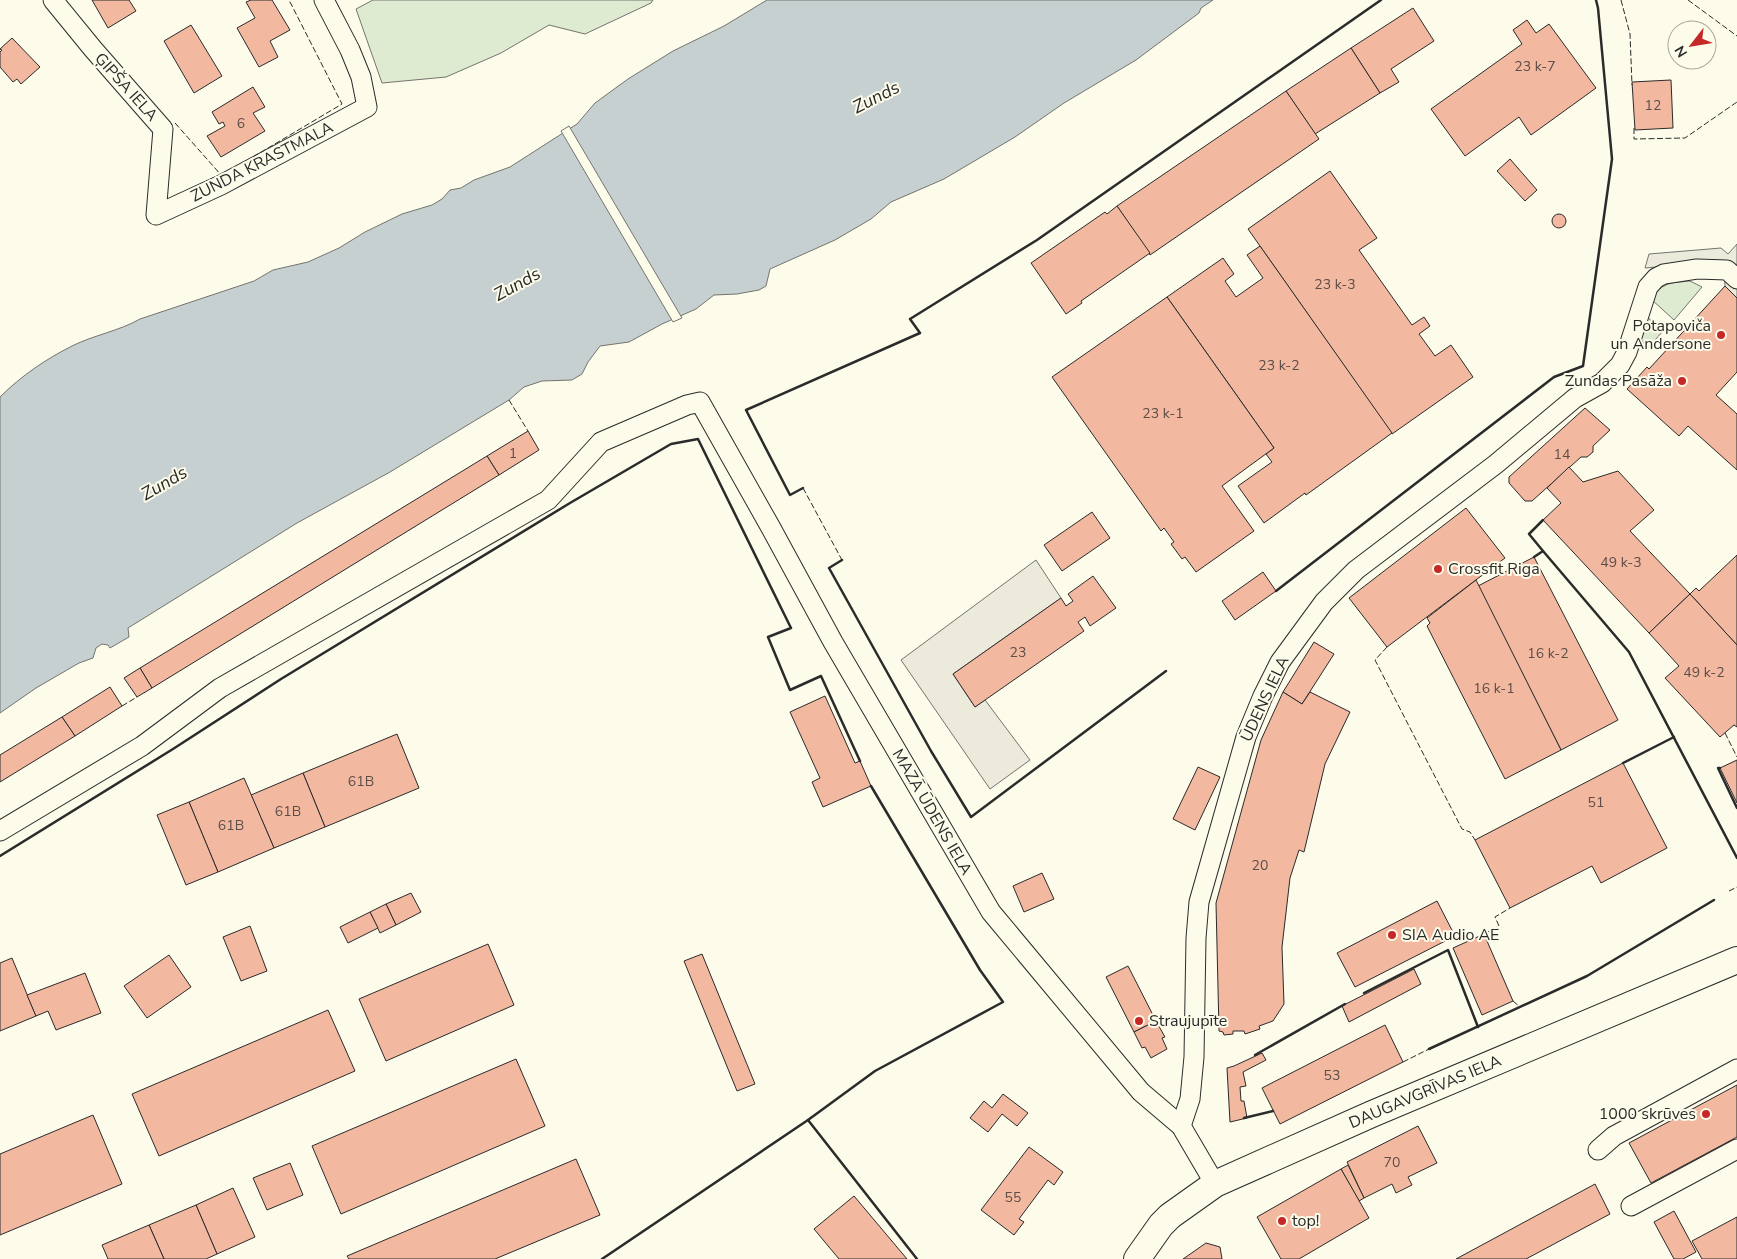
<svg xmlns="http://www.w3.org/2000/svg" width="1737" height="1259" font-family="'Nunito Sans',sans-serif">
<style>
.green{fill:#deebd1;stroke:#74746e}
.parking{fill:#eceadb;stroke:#74746e}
.water{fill:#c7d0d0;stroke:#74746e}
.pier{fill:#fdfbea;stroke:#74746e}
.building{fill:#f2b8a0;stroke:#2b2b2b}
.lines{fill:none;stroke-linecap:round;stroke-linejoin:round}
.street-casing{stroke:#2b2b2b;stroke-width:21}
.secondary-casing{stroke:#2b2b2b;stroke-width:28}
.street{stroke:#fdfbea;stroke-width:19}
.secondary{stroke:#fdfbea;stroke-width:26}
.fence{stroke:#2b2b2b;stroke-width:1;stroke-dasharray:6 2.5;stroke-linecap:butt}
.wall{stroke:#2b2b2b;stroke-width:2.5}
.poi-dot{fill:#c62828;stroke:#fdfbea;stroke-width:2}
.labels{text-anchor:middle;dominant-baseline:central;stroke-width:4;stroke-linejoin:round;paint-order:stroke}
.number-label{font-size:14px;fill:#5d4e48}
.street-label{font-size:16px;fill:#2b2b2b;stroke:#fdfbea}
.poi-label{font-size:16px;fill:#2b2b2b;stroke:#fdfbea;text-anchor:start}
.water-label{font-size:18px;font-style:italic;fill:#2b2b2b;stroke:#fdfbea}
</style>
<rect width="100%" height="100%" fill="#fdfbea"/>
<g class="green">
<path d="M373,0H653L651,3L585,34L549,25L501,53L446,77L382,83L356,9Z"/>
<path d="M1690,281L1702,287L1674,320L1651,299C1663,282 1670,283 1690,281Z"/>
<path d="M1645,315L1663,331L1647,349L1639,335Z"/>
</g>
<g class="parking">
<path d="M1737,244V298L1725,286L1724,261L1645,268L1649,254L1721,248L1728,254Z"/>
<path d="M1036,560L1061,598L953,674L975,707L985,700L1030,760L990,789L901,660Z"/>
</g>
<path class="water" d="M767,0H1213L1201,8L1199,13L1136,60L1064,103L1015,137L944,179L891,202L871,219L835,240L770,269L766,286L759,290L737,294L714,295L696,309L662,324L629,342L600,346L588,362L582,374L572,380L542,381L524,387L509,400L390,472L297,523L128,628L129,637L110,648L108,645L102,644L96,648L93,658L79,663L36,688L0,713V397C21,376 46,359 72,346C94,335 119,331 140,319L254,281L273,270L308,262L339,248L365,232L402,214L432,205L442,199L450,190L461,188L474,180L510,167L577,124L595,103L628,79L673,51L724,26Z"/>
<path class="pier" d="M569,126L682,318L673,322L561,131Z"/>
<g class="building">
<path d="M92,0H129L136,11L108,28Z"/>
<path d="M251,0H272L290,30L270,41L278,57L259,67L237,28L255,18L246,2Z"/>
<path d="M1413,8L1434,41L1391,69L1399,82L1380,93L1351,48Z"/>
<path d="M1527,20L1536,33L1549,24L1596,88L1531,135L1519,117L1465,156L1431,109L1522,44L1513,30Z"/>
<path d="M191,25L222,76L194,93L164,41Z"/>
<path d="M12,38L40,67L21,84L17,79L13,82L0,67V52L2,50L0,49Z"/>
<path d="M1351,48L1380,93L1315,134L1286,91Z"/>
<path d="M1671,80L1673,128L1635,130L1632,82Z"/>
<path d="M253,87L265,107L253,113L265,131L221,157L207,136L225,126L223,122L219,124L212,112Z"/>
<path d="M1286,91L1319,139L1150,255L1117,206Z"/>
<path d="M1510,159L1537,190L1525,201L1497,171Z"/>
<path d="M1330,171L1377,238L1359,250L1412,325L1424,317L1430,326L1419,334L1435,356L1451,345L1473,377L1392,434L1248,229Z"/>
<path d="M1117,206L1150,253L1081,301L1082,303L1066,314L1031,263L1105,212L1107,214Z"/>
<circle cx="1559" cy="221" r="7"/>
<path d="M1260,246L1392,433L1306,495L1305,493L1264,523L1238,486L1272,462L1266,454L1274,448L1167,297L1223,258L1234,274L1225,281L1236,297L1263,278L1247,255Z"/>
<path d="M1725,286L1737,298V372L1716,395L1737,414V470L1688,426L1679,436L1627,389L1647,367L1649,369Z"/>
<path d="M1167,297L1274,448L1222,486L1254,531L1196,572L1185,557L1182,559L1171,544L1174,542L1164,528L1161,531L1052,377Z"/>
<path d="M1585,408L1610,430L1593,446V452L1587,457H1581L1532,501H1525L1509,483V477Z"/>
<path d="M528,431L539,450L499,475L487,456Z"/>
<path d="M487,456L499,475L152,688L140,668Z"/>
<path d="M1569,467L1583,482L1618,471L1654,510L1630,531L1690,594L1649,633L1543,520L1561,503L1547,488Z"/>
<path d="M1466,508L1505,558L1387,647L1349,598Z"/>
<path d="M1092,512L1110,538L1062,571L1044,545Z"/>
<path d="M1737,555V645L1690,594L1696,588L1699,591Z"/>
<path d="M1534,557L1618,720L1561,750L1478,586Z"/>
<path d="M1263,572L1276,591L1235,620L1222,601Z"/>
<path d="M1093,576L1116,608L1090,626L1085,617L1078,622L1084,631L975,707L953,674L1061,598L1066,606L1073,601L1068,594Z"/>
<path d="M1476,580L1561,750L1505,779L1427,626L1430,623L1427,618Z"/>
<path d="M1690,594L1737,645V727L1734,725L1720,737L1665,678L1679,666L1649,633Z"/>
<path d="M1314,642L1334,654L1302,704L1283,692Z"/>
<path d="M140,668L152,688L137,697L124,678Z"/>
<path d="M110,687L122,706L75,736L62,717Z"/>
<path d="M1283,692L1302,704L1310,692L1350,712L1325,764L1304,852L1299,850L1290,878L1282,947L1284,1004L1273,1021L1259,1026L1260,1029L1245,1034L1244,1031H1233V1034L1224,1035L1223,1032L1219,1031L1216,903L1261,740Z"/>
<path d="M825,696L855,763L860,761L871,786L823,807L812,782L820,778L790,712Z"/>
<path d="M62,717L75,736L0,782V755Z"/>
<path d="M397,734L419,788L325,827L303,773Z"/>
<path d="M1737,760V803L1720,768Z"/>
<path d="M1623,763L1667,848L1601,883L1592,866L1510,908L1475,840Z"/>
<path d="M1198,767L1220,777L1195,830L1173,819Z"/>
<path d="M303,773L325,827L274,848L251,795Z"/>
<path d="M244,778L274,848L218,872L189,802Z"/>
<path d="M189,802L218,872L186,885L157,815Z"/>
<path d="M1042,873L1054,899L1024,912L1013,886Z"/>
<path d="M411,893L421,912L396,925L386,904Z"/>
<path d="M1437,901L1455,936L1355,987L1337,953Z"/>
<path d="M386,904L396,925L380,933L370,912Z"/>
<path d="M370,912L378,928L348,943L340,927Z"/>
<path d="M250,926L267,971L241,981L223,937Z"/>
<path d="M1484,934L1513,1001L1482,1015L1453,948Z"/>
<path d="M488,944L514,1005L386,1061L359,999Z"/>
<path d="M702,954L755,1084L737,1091L684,961Z"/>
<path d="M169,955L191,987L147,1018L124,986Z"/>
<path d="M12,958L36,1016L0,1031V963Z"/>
<path d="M1128,966L1156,1021L1134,1032L1106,977Z"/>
<path d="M1414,969L1421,984L1349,1022L1342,1006Z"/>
<path d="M85,973L101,1013L56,1030L48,1011L36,1016L27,995Z"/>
<path d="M328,1010L355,1071L159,1156L132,1094Z"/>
<path d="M1156,1021L1165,1037L1162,1038L1167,1049L1151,1058L1145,1047L1142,1048L1134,1032Z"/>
<path d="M1385,1025L1403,1062L1280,1124L1262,1088Z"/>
<path d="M1262,1053L1266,1060L1243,1072L1246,1086L1240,1087L1241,1101H1244L1247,1118L1230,1122L1227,1068L1234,1066Z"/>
<path d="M516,1059L545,1126L341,1214L312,1146Z"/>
<path d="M1737,1085V1137L1651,1183L1629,1143Z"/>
<path d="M1003,1094L1028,1113L1017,1126L1002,1114L988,1132L970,1118L984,1101L992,1108Z"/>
<path d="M93,1115L122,1184L0,1235V1154Z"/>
<path d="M1418,1126L1437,1163L1408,1177L1412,1185L1396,1193L1392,1184L1364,1198L1347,1162Z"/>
<path d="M1029,1147L1063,1172L1054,1185L1048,1180L1019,1219L1024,1222L1014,1235L981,1210Z"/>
<path d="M576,1159L600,1215L495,1259H349L347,1256Z"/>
<path d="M290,1163L303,1195L267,1210L253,1178Z"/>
<path d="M1348,1165L1364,1198L1359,1201L1341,1169Z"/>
<path d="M1341,1169L1369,1218L1299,1259H1281L1257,1217Z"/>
<path d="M1595,1184L1610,1214L1526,1259H1456Z"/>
<path d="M233,1188L255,1237L217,1254L196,1205Z"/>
<path d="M854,1196L907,1259H839L814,1229Z"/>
<path d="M196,1205L217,1254L206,1259H164L149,1225Z"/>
<path d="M1674,1211L1696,1252L1683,1259H1674L1654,1222Z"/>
<path d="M1737,1217V1259H1702L1692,1241Z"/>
<path d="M149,1225L164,1259H108L102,1245Z"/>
<path d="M1206,1243L1220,1247L1222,1259H1183Z"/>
</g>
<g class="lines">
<g class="street-casing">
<g id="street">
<path d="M53,0L93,49L163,129L156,215L221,185L367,107L361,77L350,50L324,0"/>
<path d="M0,831L142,746L220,688L548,500L601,442L687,405L700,402L771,528L833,642L991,912L1141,1092L1181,1126L1215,1184"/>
<path d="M1181,1126L1190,1099L1194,1057L1196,938L1199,902L1246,737L1263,696L1280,662L1324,602L1356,570L1496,464L1575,398L1602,383L1620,365L1627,352L1648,287L1656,278L1664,274L1697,269L1727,270L1737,279"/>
<path d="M1598,1150L1614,1136L1737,1069"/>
<path d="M1631,1206L1737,1149"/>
</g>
</g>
<g class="secondary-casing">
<path id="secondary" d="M1137,1259L1161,1225L1170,1216L1215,1184L1372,1114L1737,960"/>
</g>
<use href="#street" class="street"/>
<use href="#secondary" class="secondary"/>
<g class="fence">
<path d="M1621,0L1630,34L1632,85"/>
<path d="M1688,0L1737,36"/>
<path d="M175,123L222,176L223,175"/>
<path d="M1634,128V139L1685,138L1737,102"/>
<path d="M253,157L342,104L289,0"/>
<path d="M509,400L528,431"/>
<path d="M803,488L842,560"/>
<path d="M1387,647L1375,660L1462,829L1470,832L1475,840"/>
<path d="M122,706L137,697"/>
<path d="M1725,733L1737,757"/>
<path d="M1729,891L1737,887"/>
<path d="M1484,934L1499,926L1495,917L1510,908"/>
<path d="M1513,1001L1520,1007"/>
<path d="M1403,1062L1429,1049"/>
</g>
<g class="wall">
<path d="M803,488L790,495L746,410L920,333L910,319L1037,240L1381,0"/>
<path d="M1543,520L1529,534L1543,551"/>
<path d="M1534,557L1543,551L1629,652L1737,858"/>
<path d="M842,560L829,568L931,751L971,817L1166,671"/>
<path d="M1276,591L1554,377L1583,366L1612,159L1598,8L1596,0"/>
<path d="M1623,763L1674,737"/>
<path d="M1720,768H1718L1737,808"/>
<path d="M0,856L173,749L281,679L570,503L671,444L698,439L791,628L768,637L790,690L821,676L860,761"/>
<path d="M1364,993L1448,950L1478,1027"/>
<path d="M1429,1049L1587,976L1714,900"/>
<path d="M1255,1055L1345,1004"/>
<path d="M1244,1118L1273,1111"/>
<path d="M808,1120L917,1259"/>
<path d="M602,1259L808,1120L875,1071L1003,1002L980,970L871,786"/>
</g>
</g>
<g class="poi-dot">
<circle cx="1721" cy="335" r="5"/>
<circle cx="1682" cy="381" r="5"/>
<circle cx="1438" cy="569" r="5"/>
<circle cx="1392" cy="935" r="5"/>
<circle cx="1139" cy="1021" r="5"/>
<circle cx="1706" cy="1114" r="5"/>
<circle cx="1282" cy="1221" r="5"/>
</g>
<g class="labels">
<g class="number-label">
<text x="1535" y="66">23 k-7</text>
<text x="1653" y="105">12</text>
<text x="241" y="123">6</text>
<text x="1335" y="284">23 k-3</text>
<text x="1279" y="365">23 k-2</text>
<text x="1163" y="413">23 k-1</text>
<text x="513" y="453">1</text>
<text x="1562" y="454">14</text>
<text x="1621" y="562">49 k-3</text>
<text x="1018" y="652">23</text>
<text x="1548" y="653">16 k-2</text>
<text x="1704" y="672">49 k-2</text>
<text x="1494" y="688">16 k-1</text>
<text x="361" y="781">61B</text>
<text x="1596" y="802">51</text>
<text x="288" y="811">61B</text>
<text x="231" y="825">61B</text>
<text x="1260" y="865">20</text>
<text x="1332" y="1075">53</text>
<text x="1392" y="1162">70</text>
<text x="1013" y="1197">55</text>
</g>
<g class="street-label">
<text transform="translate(126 87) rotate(48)">ĢIPŠA IELA</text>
<text transform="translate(262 162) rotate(-27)">ZUNDA KRASTMALA</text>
<text transform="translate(1265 699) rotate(-65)">ŪDENS IELA</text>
<text transform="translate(932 812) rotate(60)">MAZĀ ŪDENS IELA</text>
<text transform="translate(1425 1092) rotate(-23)">DAUGAVGRĪVAS IELA</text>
</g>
<g class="poi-label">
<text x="1711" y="326" text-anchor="end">Potapoviča<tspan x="1711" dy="18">un Andersone</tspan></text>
<text x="1672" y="381" text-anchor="end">Zundas Pasāža</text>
<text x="1448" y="569">Crossfit Riga</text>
<text x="1402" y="935">SIA Audio AE</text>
<text x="1149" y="1021">Straujupīte</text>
<text x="1696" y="1114" text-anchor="end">1000 skrūves</text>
<text x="1292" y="1221">top!</text>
</g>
<g class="water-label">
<text transform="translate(876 97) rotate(-27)">Zunds</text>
<text transform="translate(517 284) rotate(-29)">Zunds</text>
<text transform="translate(164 483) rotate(-30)">Zunds</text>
</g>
</g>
<g transform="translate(1692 45) rotate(239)"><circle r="24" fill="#fdfbea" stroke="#a9a89e"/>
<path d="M0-4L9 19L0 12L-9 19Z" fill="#c62828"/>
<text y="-8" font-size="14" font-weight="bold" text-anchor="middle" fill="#2b2b2b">N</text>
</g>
</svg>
